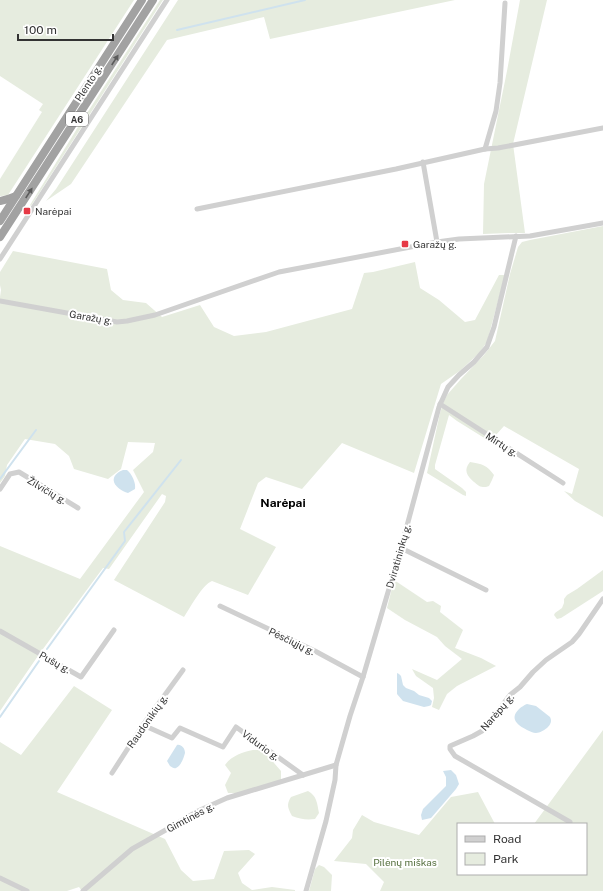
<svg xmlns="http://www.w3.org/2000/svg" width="603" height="891" font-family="'Public Sans',sans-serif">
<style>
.green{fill:#e6ecdf}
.water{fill:#cfe2ee}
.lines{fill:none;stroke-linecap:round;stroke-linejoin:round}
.stream{stroke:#cfe2ee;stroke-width:2}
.minor{stroke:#d0d0d0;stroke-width:5}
.trunk{stroke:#a2a2a2;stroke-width:8}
.oneway{fill:#5a5a5a}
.poi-dot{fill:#e63946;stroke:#fff;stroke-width:1.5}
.labels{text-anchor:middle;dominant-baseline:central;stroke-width:4;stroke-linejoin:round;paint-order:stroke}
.shield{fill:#fff;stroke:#707070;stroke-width:1}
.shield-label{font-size:9px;font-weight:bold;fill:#333}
.street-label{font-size:10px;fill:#333;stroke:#fff}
.poi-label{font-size:10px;fill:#333;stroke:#fff;text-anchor:start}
.park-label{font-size:10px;fill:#56703f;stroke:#fff}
.quarter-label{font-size:12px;font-weight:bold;fill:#000;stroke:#fff}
</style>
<rect width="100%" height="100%" fill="#fff"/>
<g class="green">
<path d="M0,0H134L8,195L1,196H0V179L42,112L39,110L43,104L0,76Z"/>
<path d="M160,0H163L31,206L30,205L78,127Z"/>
<path d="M178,0H455L270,39L264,17L167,40L71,184L46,201L56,189Z"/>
<path d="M520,0H547L513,144L525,233H508L483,234L484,184L507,71Z"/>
<path d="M603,226V517L575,501L564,491L572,494L579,469L504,426L495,436L494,444L457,421L449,415L435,465V469L462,488L466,492V496L463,495L427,473L440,413L444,401L447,395L461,379L484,355L495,341L510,274L518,247L522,242L530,240Z"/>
<path d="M13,251L107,269L111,290L123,300L146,303L162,317L200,305L214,327L234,336L266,332L352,309L364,273L373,272L415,262L420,288L439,300L465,322L475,320L499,275H505L487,342L479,353L461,370L441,384L414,473L342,443L302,489L266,477L258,483L240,529L276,547L248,595L212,581C202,585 190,608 184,617L114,580L165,502L166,496L162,494L109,569L103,568L40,653L0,711V546L80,579L144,492L133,470L153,452L155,443L128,442L121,469L108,479L74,469L69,456L55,444L25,439L7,465L5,476L0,483V297L1,290L0,285V272Z"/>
<path d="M470,462C482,464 487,465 494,475L492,480L489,486C487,487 485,487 483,487C479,487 477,484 474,482C467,476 463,470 470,462Z"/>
<path d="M603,570V591L561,618L557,619L554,615L555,613L562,608L564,603V599L567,595L577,589Z"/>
<path d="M394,580L427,602L433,601L441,606L440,612L463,630L455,648L481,658L496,666L457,686L447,694L439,710L432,707L434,698L433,688L416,676L412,669L437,680L462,659L445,646L437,637L405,620L387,608Z"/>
<path d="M74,686L112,710L57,792L165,839L181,870L193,881L214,879L224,851L249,850L255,854L238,873L242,883L252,890L272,887L295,890V891H82L79,887L67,891H0V742L21,755Z"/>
<path d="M603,730V891H380L384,882L366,864L334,861L352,838L353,830L362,815L374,822L419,835L451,797L478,792L495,824H458V874H586V824H534Z"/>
<path d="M253,750H260L268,756L281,771V780L240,793H228L225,785L231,773L225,765C231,756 243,752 253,750Z"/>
<path d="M308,791C317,796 317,803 319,813L315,819C306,820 300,819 292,816C288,808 286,805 291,797Z"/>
<path d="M319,865L324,867L332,875L331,891H309L315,869Z"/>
</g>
<g class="water">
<path d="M123,470H127C132,474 136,483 135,489L128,493C115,489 106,477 123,470Z"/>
<path d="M397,673L399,674L401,676L403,685L406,688L414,691L419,695L429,698L432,701L431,705L429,706L424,707L403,701L397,694Z"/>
<path d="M527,704L536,706L550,717C552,721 551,724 547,728C544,730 540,733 536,733C533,733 530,731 527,730C524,728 519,726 517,723C510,715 520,707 527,704Z"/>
<path d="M177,745C181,744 185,748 185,753C184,757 181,766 176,768C174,769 172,767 170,766L167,761Z"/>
<path d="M451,770L456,775L459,784L456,789L431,818L422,820L421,815L423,809L446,786V777L443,771Z"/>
</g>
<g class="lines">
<g class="stream">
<path d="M177,30L305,0"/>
<path d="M0,479L36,430"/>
<path d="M47,649L125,541L124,532L181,460"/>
<path d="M0,717L39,661"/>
</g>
<g class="minor">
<path d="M485,149L496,111L500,83L505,3"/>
<path d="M423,162L437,242"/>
<path d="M197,209L396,169L485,149L498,148L603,128"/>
<path d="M0,259L167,0"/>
<path d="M0,301L117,322L127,321L155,315L279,272L437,242L459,239L530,236L603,223"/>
<path d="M440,404L563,483"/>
<path d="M0,489L10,474L19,472L78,508"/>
<path d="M401,548L486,590"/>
<path d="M220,606L315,651L363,677"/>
<path d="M0,631L81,677L114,630"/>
<path d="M143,725L172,738L180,728L223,747L236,727L303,775"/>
<path d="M112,773L143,725L183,670"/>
<path d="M570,822L455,756L450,749V746L473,736L482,731L488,724L510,695L520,687L533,672L546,660L572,642L579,634L603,599"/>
<path d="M0,878L27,891"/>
<path d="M83,891L132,849L171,827L198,811L227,798L336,765"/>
<path d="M306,891L326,821L335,780L336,765L350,716L363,677L401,548L439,407L448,387L459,375L474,362L487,347L494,327L516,236"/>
</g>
<g class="trunk">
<path d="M0,201L8,199L16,196"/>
<path d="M0,221L142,0"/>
<path d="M0,237L153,0"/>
</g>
</g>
<defs><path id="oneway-solid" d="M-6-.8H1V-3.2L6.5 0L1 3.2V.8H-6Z"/></defs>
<g class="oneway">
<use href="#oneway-solid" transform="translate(115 60) rotate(-57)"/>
<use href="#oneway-solid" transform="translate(29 193) rotate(-57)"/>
</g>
<g class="poi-dot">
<rect x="23" y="207" width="8" height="8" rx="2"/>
<rect x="401" y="240" width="8" height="8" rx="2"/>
</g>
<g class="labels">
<rect class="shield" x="66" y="112" width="22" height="14" rx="3"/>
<g class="shield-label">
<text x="77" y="119">A6</text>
</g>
<g class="street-label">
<text transform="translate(88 83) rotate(-57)">Plento g.</text>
<text transform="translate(91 317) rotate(10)">Garažų g.</text>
<text transform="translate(502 444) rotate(33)">Mirtų g.</text>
<text transform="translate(47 490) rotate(31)">Žilvičių g.</text>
<text transform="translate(398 556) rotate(-74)">Dviratininkų g.</text>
<text transform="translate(292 641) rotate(26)">Pėsčiųjų g.</text>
<text transform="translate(55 662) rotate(29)">Pušų g.</text>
<text transform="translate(497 712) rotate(-49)">Narėpų g.</text>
<text transform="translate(147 721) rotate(-55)">Raudonikių g.</text>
<text transform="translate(261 745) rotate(36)">Vidurio g.</text>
<text transform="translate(190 817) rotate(-28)">Gimtinės g.</text>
</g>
<g class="poi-label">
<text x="35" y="211">Narėpai</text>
<text x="413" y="244">Garažų g.</text>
</g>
<g class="park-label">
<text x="405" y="862">Pilėnų miškas</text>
</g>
<g class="quarter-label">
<text x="283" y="503">Narėpai</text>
</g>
</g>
<rect x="457" y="823" width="130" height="52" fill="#ffffff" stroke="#adadad"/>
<rect x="465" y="836" width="20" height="6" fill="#d0d0d0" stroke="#adadad"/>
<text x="493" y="843" font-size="12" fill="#333333">Road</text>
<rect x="465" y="853" width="20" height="12" fill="#e6ecdf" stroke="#adadad"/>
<text x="493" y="863" font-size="12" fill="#333333">Park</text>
<path d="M18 34v6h95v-6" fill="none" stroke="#333333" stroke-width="2"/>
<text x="24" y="34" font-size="12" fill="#333333" stroke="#ffffff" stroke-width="3" paint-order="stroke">100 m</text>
</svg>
